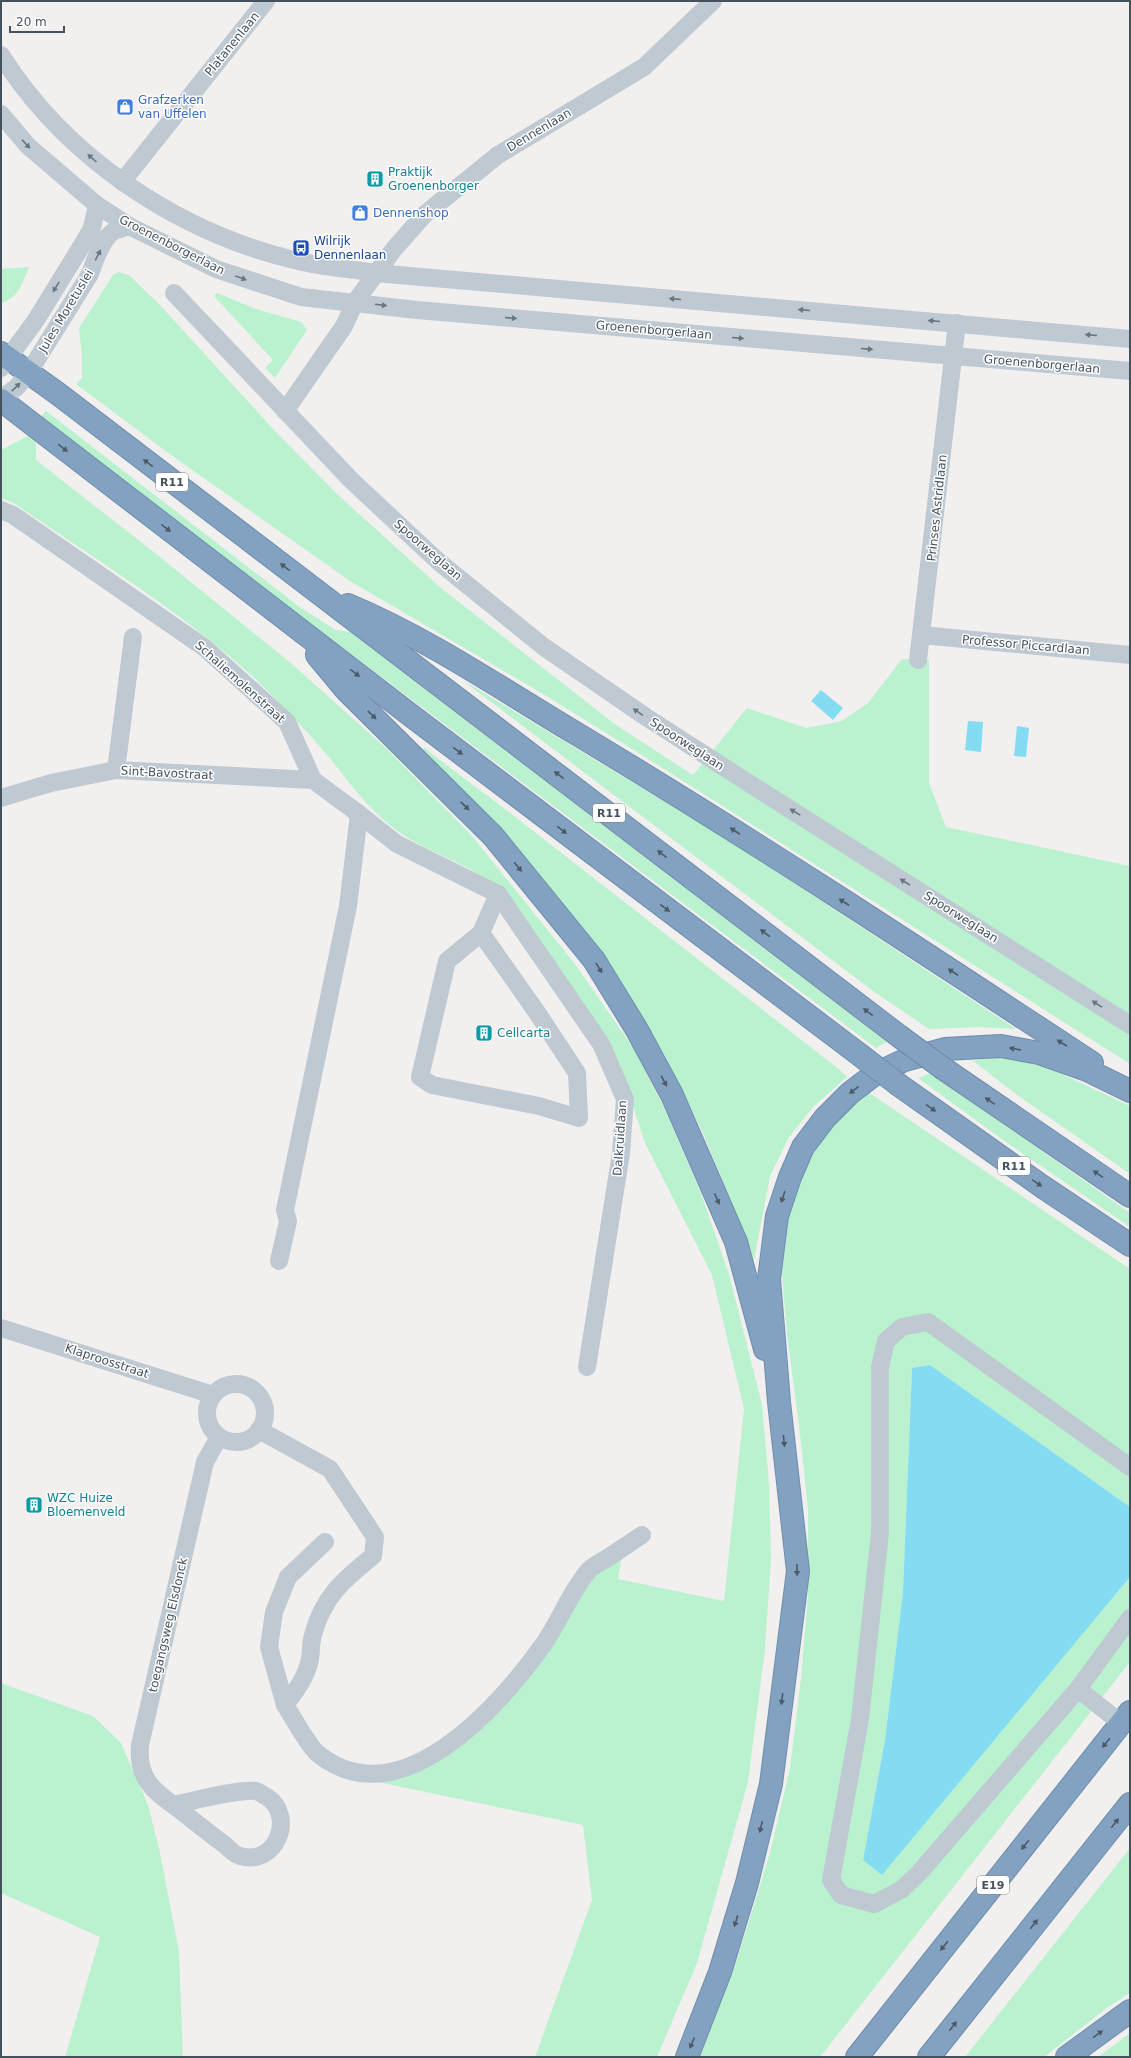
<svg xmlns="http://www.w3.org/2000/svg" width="1131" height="2058" font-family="'DejaVu Sans',sans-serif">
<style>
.green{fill:#baf2cf}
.water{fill:#84dcf2}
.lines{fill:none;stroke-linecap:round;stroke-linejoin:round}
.highway-casing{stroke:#6e8dad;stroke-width:24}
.minor{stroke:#bec9d2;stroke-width:18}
.highway{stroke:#83a2c1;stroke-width:22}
.highway-bridge-casing{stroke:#6e8dad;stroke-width:24;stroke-linecap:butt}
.highway-bridge{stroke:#83a2c1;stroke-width:22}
.oneway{fill:#697681}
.oneway2{fill:#4b5a68}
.labels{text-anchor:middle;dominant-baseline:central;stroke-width:3;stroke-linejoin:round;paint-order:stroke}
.shield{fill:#fff;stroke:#7d868e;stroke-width:1}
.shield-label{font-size:11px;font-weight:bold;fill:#45525e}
.street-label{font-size:12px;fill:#45525e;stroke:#fff}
.shop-label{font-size:12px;fill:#366cbe;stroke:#fff;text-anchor:start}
.culture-label{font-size:12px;fill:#0d838f;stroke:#fff;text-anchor:start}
.transit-label{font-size:12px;fill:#164399;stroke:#fff;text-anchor:start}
</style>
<rect width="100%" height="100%" fill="#f2efef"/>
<g class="green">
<path d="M29,267C23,282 18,299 1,303V269Z"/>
<path d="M118,272L129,275L160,305L275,431L337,494L441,588L616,725L693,775L747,708L806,728L842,721L868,703L902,659L929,660V783L946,827L1130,866V1064L661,767L543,694L350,581L171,455L76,384L82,378V357L79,328L113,275Z"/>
<path d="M217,293L256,309L301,322L307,330L275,378L265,368L273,360L214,296Z"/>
<path d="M46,411L301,608L336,630L350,632L887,1042L876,1048L327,636L41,417Z"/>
<path d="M28,436L36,442V460L155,553L292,664L388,750L472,836L575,964L634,1049L666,1112L700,1191L729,1274L762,1405L769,1483L771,1560L765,1649L748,1782L697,1963L657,2057H535L592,1900L583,1825L359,1778L450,1752L594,1573L622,1555L618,1579L724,1601L744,1409L712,1275L645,1143L627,1088L493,884C462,860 422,851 391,826C367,807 348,781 329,757C304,728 278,700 250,674C178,609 93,558 14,503L1,498V450Z"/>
<path d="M462,680L727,839L1016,1029L980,1027L929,1029L873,991Z"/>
<path d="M425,748C457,774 490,797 523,823L840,1070L847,1077L814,1106L789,1137L770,1176L754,1260L703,1133L665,1056L625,989L508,837L422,750Z"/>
<path d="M1002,1056L1049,1068L1130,1106V1174L1020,1097L973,1061Z"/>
<path d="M931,1073L1130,1213V1227L1003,1140L918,1078Z"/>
<path d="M865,1090L1130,1269V1507L930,1365L912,1368L903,1592L885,1740L863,1860L882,1874L1130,1577V1662L820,2057H700L740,1950L770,1853L790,1768L801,1679L808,1595V1509L799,1425L787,1335L782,1273L789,1215L802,1171L835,1121Z"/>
<path d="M1,1683L93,1716L121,1743L148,1805L160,1853L179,1951L183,2057H65L100,1937L1,1893Z"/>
<path d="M1130,1848V1993L1108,2007L1044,2057H965Z"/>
<path d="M1130,2033V2057H1098Z"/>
</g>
<g class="water">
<path d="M821,690L843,708L833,720L811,701Z"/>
<path d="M968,721L983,722L981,752L965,750Z"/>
<path d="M1017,726L1029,728L1026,757L1014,756Z"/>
<path d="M930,1365L1130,1507V1577L882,1875L863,1860L885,1740L903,1592L912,1368Z"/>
</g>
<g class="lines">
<g class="highway-casing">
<g id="highway">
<path d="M1,353L57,393L899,1036"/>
<path d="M1,400L413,717L860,1055"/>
<path d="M348,605C429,639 503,690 577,734C752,839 922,951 1092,1063"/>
<path d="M317,655L347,691L493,836L594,960L637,1030L672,1095L736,1242L765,1349"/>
<path d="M944,1069L1130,1196"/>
<path d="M899,1085L1043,1187L1130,1245"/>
<path d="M687,2057L720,1972L747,1883L771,1784L798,1571L779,1402L769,1279L777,1216L790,1177L803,1147L825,1118L850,1093L875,1074L905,1060L945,1049L1001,1046L1039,1053L1087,1070L1130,1091"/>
<path d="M857,2057L1130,1712"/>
<path d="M929,2057L1130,1804"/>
<path d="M1067,2057L1130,2011"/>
</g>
</g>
<g class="minor">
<path d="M1,55C67,159 179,233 298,261C323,267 350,269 376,273L1130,339"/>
<path d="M1,114L28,146L97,205L129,226L216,269L301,297L417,310L1130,371"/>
<path d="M122,182L266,1"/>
<path d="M174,293L351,480L439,562L544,647L646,717L747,782L1130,1025"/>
<path d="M1,368L36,320L84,242L92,228L97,205"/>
<path d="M1,399L17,387L29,372L90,274C94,262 103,238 114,231C118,229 125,228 129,226"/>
<path d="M285,411L344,326L355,302L394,249L425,214L498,155L644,67L713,1"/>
<path d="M1,510L13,515L205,648L287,722L313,780L359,814L397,844L498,894"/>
<path d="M922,635L1130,655"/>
<path d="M918,660L957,323"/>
<path d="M116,770L133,637"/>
<path d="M1,798L51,783L116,770L313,780"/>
<path d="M498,894L601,1044L625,1099L621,1153L587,1367"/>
<path d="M481,933L538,1014L577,1073L579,1118L539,1106L432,1085L420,1077L447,961L481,933L498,894"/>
<path d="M279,1261L288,1221L285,1210L348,906L359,814"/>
<path d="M1,1328L213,1395"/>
<circle cx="236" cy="1413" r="29"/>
<path d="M259,1430L330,1469L375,1537L373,1556C343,1580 323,1597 313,1635C310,1644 312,1654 309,1663C305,1679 295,1692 285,1705C293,1717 308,1745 317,1753C399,1821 499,1706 543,1645C560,1621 570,1592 589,1570C594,1565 603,1561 609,1557C620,1550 631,1542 642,1535"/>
<path d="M1130,1467L928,1322L902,1327L886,1341L880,1367V1533L860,1719L831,1880L841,1895L874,1904L901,1890L919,1873L1078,1689L1130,1618"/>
<path d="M1078,1689L1121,1723"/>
<path d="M285,1705L269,1647L274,1612L288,1577L325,1542"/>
<path d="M173,1805C193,1801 237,1789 256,1791C260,1792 263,1795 267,1797C296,1816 276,1867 240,1856C235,1855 229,1849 225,1845C210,1834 195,1822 180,1810C154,1791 137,1780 140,1745L205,1462L219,1437"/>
</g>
<use href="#highway" class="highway"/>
<g class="highway-bridge-casing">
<g id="highway-bridge">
<path d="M899,1036L944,1069"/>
<path d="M860,1055L899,1085"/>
</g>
</g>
<use href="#highway-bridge" class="highway-bridge"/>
</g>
<defs><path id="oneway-solid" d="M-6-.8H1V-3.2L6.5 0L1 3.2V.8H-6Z"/></defs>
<g class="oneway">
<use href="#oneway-solid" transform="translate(26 144) rotate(47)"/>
<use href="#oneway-solid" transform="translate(92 158) rotate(-138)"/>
<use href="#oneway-solid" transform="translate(98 255) rotate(-63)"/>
<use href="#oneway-solid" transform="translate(241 278) rotate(20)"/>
<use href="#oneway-solid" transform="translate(56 287) rotate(122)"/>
<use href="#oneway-solid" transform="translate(675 299) rotate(-175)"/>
<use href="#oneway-solid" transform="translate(381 305) rotate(7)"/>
<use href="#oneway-solid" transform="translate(804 310) rotate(-175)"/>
<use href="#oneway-solid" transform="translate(511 318) rotate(5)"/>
<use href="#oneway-solid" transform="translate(934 321) rotate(-175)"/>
<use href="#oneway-solid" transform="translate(1091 335) rotate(-175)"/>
<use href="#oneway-solid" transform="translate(738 338) rotate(5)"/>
<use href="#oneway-solid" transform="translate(867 349) rotate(5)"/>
<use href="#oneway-solid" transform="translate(16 387) rotate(-44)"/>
<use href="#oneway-solid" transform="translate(638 712) rotate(-145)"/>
<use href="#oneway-solid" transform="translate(795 812) rotate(-148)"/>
<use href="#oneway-solid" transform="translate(905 882) rotate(-148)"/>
<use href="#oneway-solid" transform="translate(1097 1004) rotate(-148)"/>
</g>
<g class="oneway2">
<use href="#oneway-solid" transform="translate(63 448) rotate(38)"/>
<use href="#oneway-solid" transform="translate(148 463) rotate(-143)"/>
<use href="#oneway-solid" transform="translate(166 528) rotate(38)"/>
<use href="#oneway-solid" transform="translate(285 567) rotate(-143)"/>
<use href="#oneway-solid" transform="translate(355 673) rotate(37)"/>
<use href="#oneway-solid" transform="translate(372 715) rotate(44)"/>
<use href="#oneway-solid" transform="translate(458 751) rotate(37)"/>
<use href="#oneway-solid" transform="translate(559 775) rotate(-143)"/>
<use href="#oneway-solid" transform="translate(465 806) rotate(44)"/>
<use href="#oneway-solid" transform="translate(562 830) rotate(37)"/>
<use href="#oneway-solid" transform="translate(735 831) rotate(-147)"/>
<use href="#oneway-solid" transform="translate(662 854) rotate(-142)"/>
<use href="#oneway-solid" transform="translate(518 867) rotate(51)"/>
<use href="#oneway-solid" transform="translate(844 902) rotate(-147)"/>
<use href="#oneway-solid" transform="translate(665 908) rotate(37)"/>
<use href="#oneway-solid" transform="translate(765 933) rotate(-142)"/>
<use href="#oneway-solid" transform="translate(599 968) rotate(59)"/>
<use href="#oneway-solid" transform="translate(953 972) rotate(-147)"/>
<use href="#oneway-solid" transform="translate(868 1012) rotate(-142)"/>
<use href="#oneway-solid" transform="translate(1062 1043) rotate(-147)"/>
<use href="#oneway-solid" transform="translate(1015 1049) rotate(-170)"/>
<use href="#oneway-solid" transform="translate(664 1081) rotate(62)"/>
<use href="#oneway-solid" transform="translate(854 1090) rotate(142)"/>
<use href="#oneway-solid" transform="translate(990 1101) rotate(-146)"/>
<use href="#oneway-solid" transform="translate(931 1108) rotate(35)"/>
<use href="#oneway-solid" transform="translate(1098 1174) rotate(-146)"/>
<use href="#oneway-solid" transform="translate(1037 1183) rotate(35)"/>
<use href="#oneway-solid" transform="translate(783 1197) rotate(108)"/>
<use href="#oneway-solid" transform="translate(717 1199) rotate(66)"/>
<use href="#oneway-solid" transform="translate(784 1441) rotate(84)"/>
<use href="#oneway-solid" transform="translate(797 1570) rotate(89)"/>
<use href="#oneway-solid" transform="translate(782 1699) rotate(97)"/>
<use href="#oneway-solid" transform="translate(1106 1743) rotate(128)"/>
<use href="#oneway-solid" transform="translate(1115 1823) rotate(-52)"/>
<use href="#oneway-solid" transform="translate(761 1827) rotate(103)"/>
<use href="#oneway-solid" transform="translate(1025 1845) rotate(128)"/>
<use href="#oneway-solid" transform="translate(736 1921) rotate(107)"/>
<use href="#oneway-solid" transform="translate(1034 1924) rotate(-52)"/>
<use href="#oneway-solid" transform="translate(944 1946) rotate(128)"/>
<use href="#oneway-solid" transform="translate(953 2026) rotate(-52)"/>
<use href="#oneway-solid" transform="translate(1098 2034) rotate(-36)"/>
<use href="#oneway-solid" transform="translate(692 2043) rotate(112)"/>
</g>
<defs>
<g id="shop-square" transform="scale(0.9)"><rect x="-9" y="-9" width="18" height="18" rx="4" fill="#3f7fe0" stroke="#fff"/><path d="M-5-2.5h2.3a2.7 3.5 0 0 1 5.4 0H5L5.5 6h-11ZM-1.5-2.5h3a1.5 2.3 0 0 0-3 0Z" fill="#fff"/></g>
<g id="building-square" transform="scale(0.9)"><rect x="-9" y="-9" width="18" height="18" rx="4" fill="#0f9aa8" stroke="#fff"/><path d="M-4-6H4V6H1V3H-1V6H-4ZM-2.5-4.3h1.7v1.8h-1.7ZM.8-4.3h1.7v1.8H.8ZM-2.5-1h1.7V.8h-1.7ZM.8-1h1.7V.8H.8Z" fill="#fff"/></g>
<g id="bus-square" transform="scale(0.9)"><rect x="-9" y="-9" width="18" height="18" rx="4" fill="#1a4fb4" stroke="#fff"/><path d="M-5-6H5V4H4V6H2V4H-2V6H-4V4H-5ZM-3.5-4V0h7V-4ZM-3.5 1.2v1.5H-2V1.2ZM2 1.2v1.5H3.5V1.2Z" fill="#fff"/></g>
</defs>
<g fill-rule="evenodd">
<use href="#shop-square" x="125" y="107"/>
<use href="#building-square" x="375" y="179"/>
<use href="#shop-square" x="360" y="213"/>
<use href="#bus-square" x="301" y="248"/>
<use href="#building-square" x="484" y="1033"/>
<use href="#building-square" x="34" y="1505"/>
</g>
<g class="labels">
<g class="shield">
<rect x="156" y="473" width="32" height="18" rx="3"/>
<rect x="593" y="804" width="32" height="18" rx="3"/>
<rect x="998" y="1157" width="32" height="18" rx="3"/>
<rect x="977" y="1876" width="32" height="18" rx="3"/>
</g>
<g class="shield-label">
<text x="172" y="482">R11</text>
<text x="609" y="813">R11</text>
<text x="1014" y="1166">R11</text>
<text x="993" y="1885">E19</text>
</g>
<g class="street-label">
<text transform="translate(232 44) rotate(-51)">Platanenlaan</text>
<text transform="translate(539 130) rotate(-31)">Dennenlaan</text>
<text transform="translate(172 245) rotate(27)">Groenenborgerlaan</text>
<text transform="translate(66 311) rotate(-59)">Jules Moretuslei</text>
<text transform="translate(654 330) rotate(5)">Groenenborgerlaan</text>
<text transform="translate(1042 364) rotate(5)">Groenenborgerlaan</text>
<text transform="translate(937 508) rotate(-84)">Prinses Astridlaan</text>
<text transform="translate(428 550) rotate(41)">Spoorweglaan</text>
<text transform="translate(1026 645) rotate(5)">Professor Piccardlaan</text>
<text transform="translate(240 682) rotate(42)">Schaliemolenstraat</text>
<text transform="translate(687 744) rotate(33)">Spoorweglaan</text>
<text transform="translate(167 773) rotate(3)">Sint-Bavostraat</text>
<text transform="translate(961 917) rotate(32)">Spoorweglaan</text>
<text transform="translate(620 1138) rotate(-86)">Dalkruidlaan</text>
<text transform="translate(107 1361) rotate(18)">Klaproosstraat</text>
<text transform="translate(168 1625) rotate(-77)">toegangsweg Elsdonck</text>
</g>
<g class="shop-label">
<text x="138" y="100">Grafzerken<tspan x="138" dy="14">van Uffelen</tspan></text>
<text x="373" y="213">Dennenshop</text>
</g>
<g class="culture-label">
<text x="388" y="172">Praktijk<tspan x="388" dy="14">Groenenborger</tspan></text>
<text x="497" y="1033">Cellcarta</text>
<text x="47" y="1498">WZC Huize<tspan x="47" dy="14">Bloemenveld</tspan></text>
</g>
<g class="transit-label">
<text x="314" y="241">Wilrijk<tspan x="314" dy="14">Dennenlaan</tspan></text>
</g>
</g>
<rect width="1131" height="2058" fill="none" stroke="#45525e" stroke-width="4"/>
<path d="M10 26v6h54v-6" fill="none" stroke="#45525e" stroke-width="2"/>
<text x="16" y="26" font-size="12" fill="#45525e" stroke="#ffffff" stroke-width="3" paint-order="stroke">20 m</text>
</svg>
